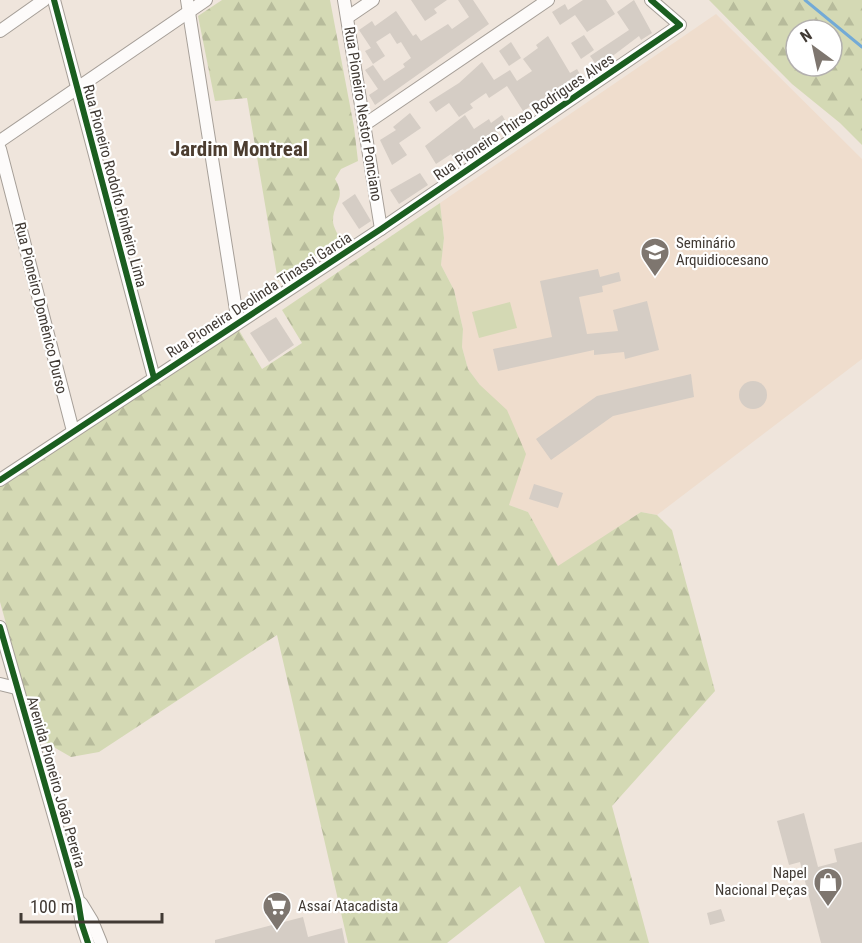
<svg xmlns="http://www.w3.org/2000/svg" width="862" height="943" font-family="'Roboto Condensed',sans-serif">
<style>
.built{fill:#efddcd}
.grass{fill:#d4d9b4}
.forest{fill:url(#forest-firs);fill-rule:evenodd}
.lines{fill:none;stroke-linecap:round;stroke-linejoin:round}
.stream{stroke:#73aad6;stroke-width:3}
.building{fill:#d5cdc5}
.minor-casing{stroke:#a69f98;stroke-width:14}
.minor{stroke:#fdfbfa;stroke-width:12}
.cycleway-casing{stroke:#fff;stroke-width:10}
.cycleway{stroke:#1b5e20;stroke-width:6}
.labels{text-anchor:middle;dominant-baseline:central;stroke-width:4.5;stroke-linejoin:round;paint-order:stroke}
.street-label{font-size:15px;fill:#413a34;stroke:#fff}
.poi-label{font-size:15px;fill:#413a34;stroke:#fff;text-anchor:start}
.district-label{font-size:21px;font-weight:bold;fill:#4c3d30;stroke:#fff}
</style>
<defs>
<pattern id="forest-firs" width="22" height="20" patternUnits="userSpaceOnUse" patternTransform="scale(1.5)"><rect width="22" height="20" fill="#d4d9b4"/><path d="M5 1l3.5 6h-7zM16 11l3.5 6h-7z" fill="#b7bb9b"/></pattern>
</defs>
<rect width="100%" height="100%" fill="#efe5dc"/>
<path class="built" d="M716,14L862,159V359L657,515L641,512L558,567L528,512L509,505L480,385L468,369L462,347L463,329L454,290L441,265L444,238L440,203Z"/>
<path class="grass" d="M510,302L517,328L479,338L472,312Z"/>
<g class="forest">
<path d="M222,0H330L354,127L358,161L341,169L335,179C347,199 333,202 333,221C333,227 338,234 340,240L278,281L247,98L215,101L198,16Z"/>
<path d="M709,0H862V145L840,123L792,84ZM796,30H832V66H796Z"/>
<path d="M440,203L444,238L441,265L454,290L463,329L462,347L468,369L480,385L507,410L526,454L509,505L528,512L558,566L641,512L657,515L672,530L715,691L612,806L649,943H545L520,886L447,943H348L277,635L99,752L71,757L38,738L0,602V478L238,323L240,332L262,369L302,343L282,310Z"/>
</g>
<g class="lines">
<path class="stream" d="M805,0L862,47"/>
</g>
<g class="building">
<path d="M411,0H447L434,9L437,13L425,21Z"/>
<path d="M458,0H473L489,24L375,105L369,95L378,89L365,70L373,65L384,81L405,67L403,64L411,58L401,42L397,44L390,33L376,42L385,56L373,64L365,51L371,48L359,30L372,21L375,26L396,11L413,36L416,34L421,41L448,24L452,29L469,17Z"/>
<path d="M583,0H606L615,14L587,32L575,15L560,25L552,12L565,4L568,10Z"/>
<path d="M634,0L652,33L641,40L639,36L598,67L590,56L629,30L617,12Z"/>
<path d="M584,35L594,50L581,59L571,43Z"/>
<path d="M548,36L570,73L577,69L582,78L549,97L551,100L542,106L539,101L523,111L507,86L489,98L486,93L470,104L473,108L459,117L449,103L436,112L429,102L459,83L482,62L494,80L510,70L517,81L532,71L523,59L538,48L536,45Z"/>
<path d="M511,42L521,58L509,66L499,51Z"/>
<path d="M410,113L421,128L399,143L407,155L392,165L380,140L396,130L393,127Z"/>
<path d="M465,115L474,129L489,119L491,123L502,115L508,125L497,132L500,135L457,163L451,154L436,164L425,146Z"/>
<path d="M420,173L428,185L399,204L390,190Z"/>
<path d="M355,194L371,221L359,229L342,203Z"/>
<path d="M598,269L600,277L619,272L621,281L602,286L603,292L579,297L587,334L618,331L613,310L647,301L659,350L625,359L624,352L594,355V350L498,371L493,349L552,337L540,281Z"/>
<path d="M276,317L294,345L269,362L250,333Z"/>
<path d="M691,374L694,397L613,416L551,460L536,439L597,396Z"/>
<circle cx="753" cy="395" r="14"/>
<path d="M534,484L563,493L558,508L529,499Z"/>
<path d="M804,813L818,867L837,862L834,849L862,842V943H821L800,862L789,865L777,821Z"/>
<path d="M721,909L725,921L710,925L707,913Z"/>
<path d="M303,917L308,937L342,928L345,943H215V940Z"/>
</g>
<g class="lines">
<g class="minor-casing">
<g id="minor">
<path d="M54,0L154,378"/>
<path d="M187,0L238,323"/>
<path d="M344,0L381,229"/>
<path d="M348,17L373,0"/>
<path d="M0,31L44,0"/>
<path d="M364,125L548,0"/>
<path d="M0,141L206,0"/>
<path d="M0,149L73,431"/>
<path d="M0,480L381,229L680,25L651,0"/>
<path d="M0,627L78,900L82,925L88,943"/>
<path d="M0,684L16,688"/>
<path d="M81,903L92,921L101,943"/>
</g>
</g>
<use href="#minor" class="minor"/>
<g class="cycleway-casing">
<g id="cycleway">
<path d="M54,0L154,378"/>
<path d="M0,480L381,229L680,25L651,0"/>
<path d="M0,627L78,900L82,925L88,943"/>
</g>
</g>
<use href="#cycleway" class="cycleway"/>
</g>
<defs>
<g id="university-pin" transform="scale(1.5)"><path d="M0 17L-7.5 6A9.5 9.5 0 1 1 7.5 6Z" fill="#7e766f" stroke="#fff"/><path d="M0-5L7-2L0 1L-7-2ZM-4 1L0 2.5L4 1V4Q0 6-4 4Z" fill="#fff"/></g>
<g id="shop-pin" transform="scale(1.5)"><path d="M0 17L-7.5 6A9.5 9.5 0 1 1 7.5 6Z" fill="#7e766f" stroke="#fff"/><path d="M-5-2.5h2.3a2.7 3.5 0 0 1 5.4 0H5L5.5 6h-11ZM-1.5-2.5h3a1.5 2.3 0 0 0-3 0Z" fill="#fff"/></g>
<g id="supermarket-pin" transform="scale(1.5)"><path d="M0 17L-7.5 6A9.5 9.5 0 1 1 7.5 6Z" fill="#7e766f" stroke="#fff"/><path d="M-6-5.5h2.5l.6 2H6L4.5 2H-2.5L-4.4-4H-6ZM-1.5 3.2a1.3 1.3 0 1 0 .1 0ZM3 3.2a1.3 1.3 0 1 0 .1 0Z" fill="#fff"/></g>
</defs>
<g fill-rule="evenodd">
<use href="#university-pin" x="655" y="252"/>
<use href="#shop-pin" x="828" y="882"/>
<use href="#supermarket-pin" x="277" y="906"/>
</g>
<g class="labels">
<g class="street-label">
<text transform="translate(363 114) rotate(81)">Rua Pioneiro Nestor Ponciano</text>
<text transform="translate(524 117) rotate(-34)">Rua Pioneiro Thirso Rodrigues Alves</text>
<text transform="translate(115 186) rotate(75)">Rua Pioneiro Rodolfo Pinheiro Lima</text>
<text transform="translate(259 295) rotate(-33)">Rua Pioneira Deolinda Tinassi Garcia</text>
<text transform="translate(41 308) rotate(76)">Rua Pioneiro Domênico Durso</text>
<text transform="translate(56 782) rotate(74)">Avenida Pioneiro João Pereira</text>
</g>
<g class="poi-label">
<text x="676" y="243">Seminário<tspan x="676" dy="17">Arquidiocesano</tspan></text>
<text x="807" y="873" text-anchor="end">Napel<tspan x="807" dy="17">Nacional Peças</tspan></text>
<text x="298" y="906">Assaí Atacadista</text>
</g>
<g class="district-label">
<text x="239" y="149">Jardim Montreal</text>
</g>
</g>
<g transform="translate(814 48) rotate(327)"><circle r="28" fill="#ffffff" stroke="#b3b0ae" stroke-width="1.5"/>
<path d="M0-4.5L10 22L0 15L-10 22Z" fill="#7e766f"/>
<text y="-9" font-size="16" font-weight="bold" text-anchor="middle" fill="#413a34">N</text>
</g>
<path d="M21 913v9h141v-9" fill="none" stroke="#413a34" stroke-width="3"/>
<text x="30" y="913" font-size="18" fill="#413a34" stroke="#ffffff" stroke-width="4.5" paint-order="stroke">100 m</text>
</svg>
